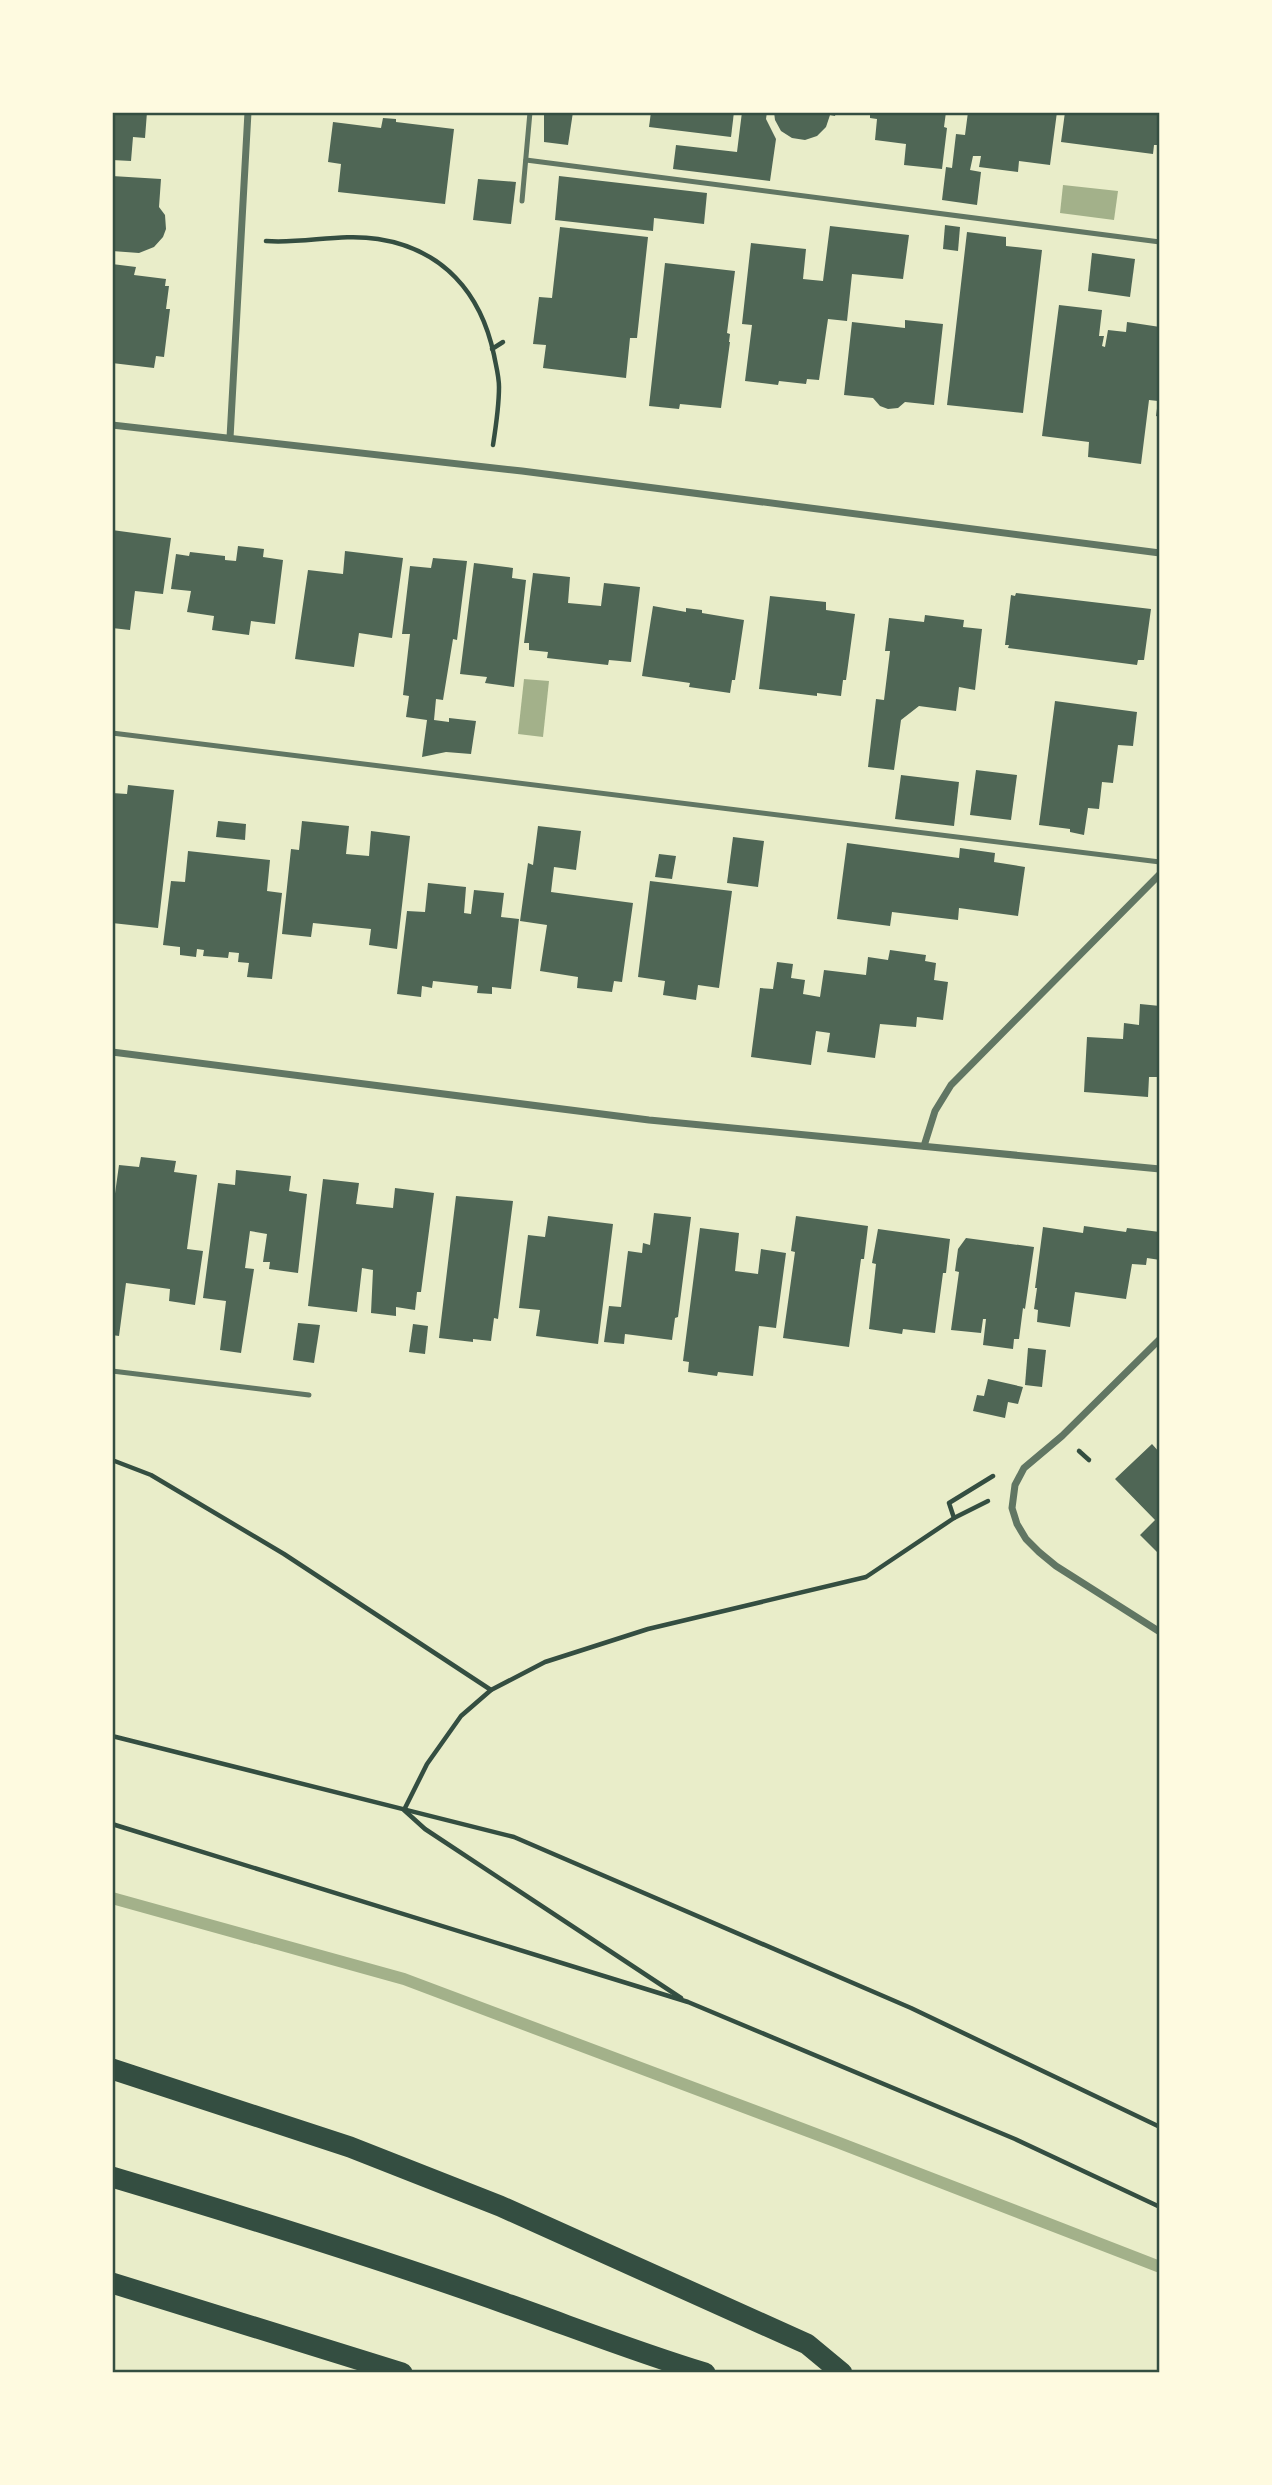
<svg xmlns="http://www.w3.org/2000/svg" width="1272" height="2485" font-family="'Fira Sans',sans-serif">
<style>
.water{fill:#a3b18a}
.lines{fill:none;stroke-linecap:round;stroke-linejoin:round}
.stream{stroke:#a3b18a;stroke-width:12}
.building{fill:#4f6655}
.path{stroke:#344e41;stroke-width:4.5}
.service{stroke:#617663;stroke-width:5}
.minor{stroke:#617663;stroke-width:7}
.motorway{stroke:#344e41;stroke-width:21}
.neatline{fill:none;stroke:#344e41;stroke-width:2.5}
</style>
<rect width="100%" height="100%" fill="#e9edc9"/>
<g class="water">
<path d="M1063,185L1118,191L1114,220L1060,213Z"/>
<path d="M524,679L549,681L543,737L518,734Z"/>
</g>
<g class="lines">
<path class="stream" d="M112,1898L404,1979L837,2142L1160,2267"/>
</g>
<g class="building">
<path d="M112,112H147L145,138L133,137L131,161L112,160Z"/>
<path d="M544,112H573L568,145L544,142Z"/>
<path d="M651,112H734L731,137L649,127Z"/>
<path d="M742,112H767L766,119L776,139L770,181L673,169L676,145L737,152Z"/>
<path d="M774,112H836L835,116L830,115L826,127L817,136L805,140L792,138L781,131L775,120Z"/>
<path d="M870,112H946L944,127L947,128L942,169L904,165L906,144L875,140L877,119L870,118Z"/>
<path d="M968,112H1057L1050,165L1019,161L1018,172L979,167L981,156H973L970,170L981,172L977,205L942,200L946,167L952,168L956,134L965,135Z"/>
<path d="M1065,112H1160V145H1154L1153,154L1061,142Z"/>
<path d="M383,118L396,119V122L454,129L445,204L338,192L341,164L328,162L333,122L381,128Z"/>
<path d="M112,176L161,179L159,207L165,215L166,229L163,237L154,247L139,253L112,251Z"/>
<path d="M559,176L707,193L704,224L654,218L653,231L555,220Z"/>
<path d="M478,179L516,182L511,224L473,220Z"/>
<path d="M945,225L960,227L958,251L943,249Z"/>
<path d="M830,226L909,235L903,279L852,274L847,321L828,319L819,380L807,379L806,384L779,381L778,385L745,381L752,325L742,324L751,243L806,249L803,279L823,281Z"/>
<path d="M560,227L648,237L637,338H630L626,378L543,368L546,345L533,344L539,297L552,298Z"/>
<path d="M967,232L1006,237V246L1042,250L1023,413L947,405Z"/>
<path d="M1092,253L1135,259L1130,297L1088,291Z"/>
<path d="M665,263L735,271L727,333L730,334L729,342H730L721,408L680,404L679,409L649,406Z"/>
<path d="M112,264L136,267L134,275L166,279L165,286H169L166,309H170L164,357L156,356L154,368L112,363Z"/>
<path d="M1059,305L1102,310L1099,336H1104L1102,346L1105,347L1108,330L1126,332L1127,322L1160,327V417L1156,416L1158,401L1149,400L1141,464L1088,457L1089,442L1042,436Z"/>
<path d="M905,320L943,324L934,405L905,402L898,408L888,409L880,406L873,398L844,395L852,322L905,328Z"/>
<path d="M112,530L171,538L163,594L135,591L130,630L112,628Z"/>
<path d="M238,546L264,549L263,557L283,560L275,624L251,621L249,635L212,630L214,616L187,612L191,591L171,589L176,554L189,556L190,552L225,556V560L236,561Z"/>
<path d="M345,551L403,558L392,638L359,633L354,667L295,659L308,570L343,574Z"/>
<path d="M433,558L467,561L457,640L453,639L443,700L436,699L434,720L449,722V718L476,721L471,754L446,752L422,757L427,720L406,717L409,696L403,695L410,634H402L410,566L431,568Z"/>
<path d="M474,563L513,568L512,578L526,580L514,687L485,683L487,677L460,674Z"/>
<path d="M533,573L570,577L568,603L601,606L604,583L640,587L631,662L609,660L608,665L547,658L548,652L529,650V643H524Z"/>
<path d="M1016,593L1151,609L1144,660H1138L1137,665L1008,648L1009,645H1005L1011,595L1015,596Z"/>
<path d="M770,596L826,602V610L855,614L846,680H843L841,696L817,693V696L759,689Z"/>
<path d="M653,606L686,612V608L702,610V613L744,620L735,680H732L730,693L689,687L690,683L642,676Z"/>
<path d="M925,615L964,620L963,627L982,629L975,690L959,687L956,711L919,706L901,720L894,770L868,767L876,699L884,700L890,651H885L889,618L924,622Z"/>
<path d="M1055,701L1137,712L1133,746L1118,745L1113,783L1102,782L1099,809L1088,808L1084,835L1070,832V829L1039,825Z"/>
<path d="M976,770L1017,775L1011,820L970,815Z"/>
<path d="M901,775L959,782L954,826L895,819Z"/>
<path d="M128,785L174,790L158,928L112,923V793L127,794Z"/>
<path d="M218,821L246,824L245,840L216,837Z"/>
<path d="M302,821L349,826L346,854L369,856L371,831L410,836L397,949L369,945L371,929L313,923L311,937L282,934L291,849L299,850Z"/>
<path d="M538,826L581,831L576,870L554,867L551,892L633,903L622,982L614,981L612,992L577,988L578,977L540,971L547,925L520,921L528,863L533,865Z"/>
<path d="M733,837L764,841L758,887L727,883Z"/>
<path d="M847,843L959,858L960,848L995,853L994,862L1025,867L1018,916L959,908L958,920L892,912L890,926L837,919Z"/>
<path d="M188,851L270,860L267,891L282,893L272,979L247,977L249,963L238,962L239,953L229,952L228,958L216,957L203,956L204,950L197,949L196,957L180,955V947L163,945L171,881L185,882Z"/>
<path d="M659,854L676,856L672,879L655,877Z"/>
<path d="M650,881L732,891L719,988L698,985L696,1000L663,995L665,981L638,977Z"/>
<path d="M428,883L466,887L464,913L471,914L474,890L504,893L501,917L519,919L511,989L492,987V994L477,993L478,986L433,981L432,988L422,986L421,997L397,994L407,911L425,912Z"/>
<path d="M890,950L926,955L925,961L936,963L934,980L948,982L943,1020L917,1017L916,1027L880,1024L875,1058L827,1052L830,1033L816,1031L811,1065L751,1057L760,988L773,989L777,962L793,964L791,978L805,980L803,994L820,997L824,970L866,975L868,957L888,960Z"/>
<path d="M1140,1004L1160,1006V1077H1149L1148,1097L1084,1092L1087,1037L1123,1039L1124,1023L1139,1025Z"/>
<path d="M141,1157L176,1161L174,1172L197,1175L187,1249L203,1251L195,1305L169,1301L170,1289L126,1283L119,1336L112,1335V1215L119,1165L139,1167Z"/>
<path d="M236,1170L291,1176L289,1191L307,1194L298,1273L269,1269L270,1262H263L267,1234L250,1231L245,1268L254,1269L241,1353L220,1350L226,1301L203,1298L218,1183L235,1185Z"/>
<path d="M323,1179L359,1183L356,1204L393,1208L395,1188L434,1193L421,1292H417L415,1310L396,1307V1316L371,1313L373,1270L362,1268L357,1312L308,1306Z"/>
<path d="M456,1196L513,1201L498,1319L494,1318L491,1341L473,1339V1342L439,1338Z"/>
<path d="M654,1213L691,1217L678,1317L675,1318L672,1340L625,1334L624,1344L604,1342L609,1306L621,1307L628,1251L642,1253L643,1243L650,1245Z"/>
<path d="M548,1216L613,1224L598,1344L536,1336L540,1310L519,1308L528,1235L545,1237Z"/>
<path d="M796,1216L868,1226L864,1259H861L849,1347L783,1338L795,1252L791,1251Z"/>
<path d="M1084,1226L1126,1232L1127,1228L1160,1232V1260L1147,1258L1146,1265L1132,1264L1126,1299L1075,1292L1070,1327L1037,1322L1038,1310L1034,1309L1037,1288H1035L1043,1227L1083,1233Z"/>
<path d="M700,1228L739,1233L735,1271L758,1274L761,1249L786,1253L776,1328L759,1326L753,1376L718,1372L717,1376L688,1372L689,1362L683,1361Z"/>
<path d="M878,1229L950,1239L946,1273H943L935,1333L903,1329L902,1334L869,1329L876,1264L872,1263Z"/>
<path d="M966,1238L1034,1247L1025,1309L1023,1308L1019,1339H1014L1013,1349L983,1345L986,1319H983L981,1333L951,1330L959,1272L955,1271L958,1249Z"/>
<path d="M298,1323L320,1325L314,1363L293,1360Z"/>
<path d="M413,1324L428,1326L425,1354L409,1352Z"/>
<path d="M1028,1348L1046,1350L1042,1387L1025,1385Z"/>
<path d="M988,1379L1023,1387L1018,1404L1008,1402L1005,1418L973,1411L977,1395L984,1396Z"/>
<path d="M1152,1444L1160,1453V1555L1140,1535L1155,1520L1115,1479Z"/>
</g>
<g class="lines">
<g class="path">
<path d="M266,241C303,244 341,233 378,239C443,249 481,293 494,355C496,366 499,376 499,387C499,406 496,426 493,445"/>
<path d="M492,349L503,342"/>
<path d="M1079,1451L1089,1460"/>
<path d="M112,1460L151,1475L284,1554L491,1690"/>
<path d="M954,1518L988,1501"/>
<path d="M112,1736L514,1837L911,2008L1160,2127"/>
<path d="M112,1824L688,2002L1015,2139L1160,2207"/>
<path d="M681,1998L425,1829L404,1810L427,1764L461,1716L491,1690L545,1662L648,1629L866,1577L954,1518L949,1503L993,1476"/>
</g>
<g class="service">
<path d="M526,160L1160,242"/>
<path d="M522,201L530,112"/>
<path d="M112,733L1160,862"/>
<path d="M112,1371L309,1395"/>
</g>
<g class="minor">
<path d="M112,425L522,471L1160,553"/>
<path d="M230,438L248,112"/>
<path d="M112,1052L649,1120L1160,1169"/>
<path d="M924,1146L935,1111L951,1085L1160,874"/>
<path d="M1160,1339L1062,1436L1024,1468L1015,1485L1012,1508L1017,1524L1026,1539L1039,1552L1056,1566L1160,1632"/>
</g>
<g class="motorway">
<path d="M112,2069L350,2147L500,2206L807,2344L842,2373"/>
<path d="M112,2177C246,2217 379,2258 510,2305C575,2328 639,2353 705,2373"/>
<path d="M112,2283L402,2373"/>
</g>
</g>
<rect width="1272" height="2485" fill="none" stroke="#fefae0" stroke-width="228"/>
<rect x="114" y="114" width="1044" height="2257" class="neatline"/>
</svg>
